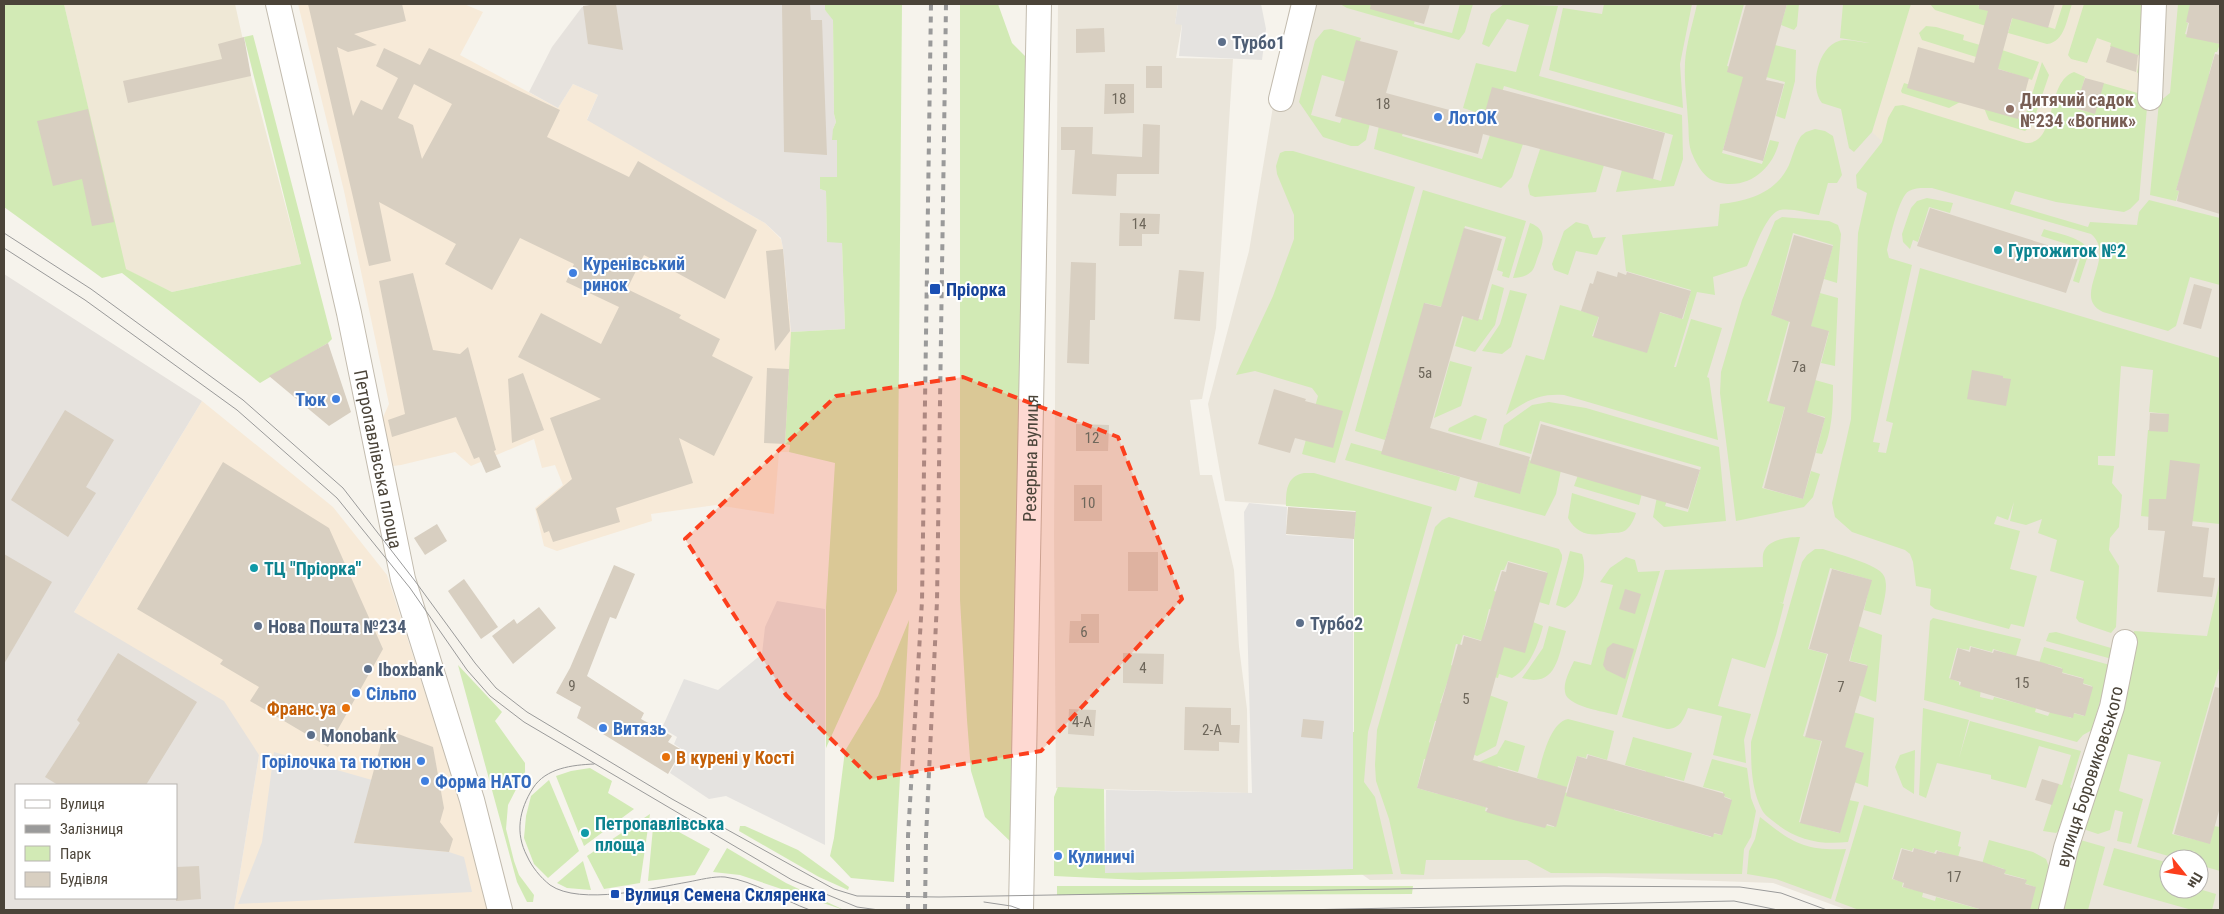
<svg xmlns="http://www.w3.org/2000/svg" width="2224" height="914" font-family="'Roboto Condensed',sans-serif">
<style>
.residential{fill:#eae5da;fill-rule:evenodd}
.commercial{fill:#f7ead8}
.industrial{fill:#e6e2dd;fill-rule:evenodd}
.education{fill:#efe8d6}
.green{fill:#d2eab5}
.parking{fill:#e5e3e0}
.building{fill:#d8cfc1;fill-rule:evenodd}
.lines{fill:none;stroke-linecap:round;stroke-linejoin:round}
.minor-casing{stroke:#c2bbae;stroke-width:26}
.minor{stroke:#fff;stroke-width:24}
.tram{stroke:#9a9a9a;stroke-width:1}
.rail{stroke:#9a9a9a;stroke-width:4;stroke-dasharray:6 6;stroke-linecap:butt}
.marked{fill:#fc3f1d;fill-opacity:0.2;stroke:#fc3f1d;stroke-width:4;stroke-dasharray:10 6;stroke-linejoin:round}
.service-dot{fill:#5c6f8a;stroke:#fff;stroke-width:2}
.education-dot{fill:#8d6e63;stroke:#fff;stroke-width:2}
.shop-dot{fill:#3f7fe0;stroke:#fff;stroke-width:2}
.culture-dot{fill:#0f9aa8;stroke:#fff;stroke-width:2}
.transit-dot{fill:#1a4fb4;stroke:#fff;stroke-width:2}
.food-dot{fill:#e8710a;stroke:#fff;stroke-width:2}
.labels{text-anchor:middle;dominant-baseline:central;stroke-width:4;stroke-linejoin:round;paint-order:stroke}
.number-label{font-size:15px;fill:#6e675b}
.service-label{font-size:18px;font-weight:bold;fill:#4e5e75;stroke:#fff;text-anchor:start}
.education-label{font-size:18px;font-weight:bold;fill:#785e54;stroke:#fff;text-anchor:start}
.shop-label{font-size:18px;font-weight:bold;fill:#366cbe;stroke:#fff;text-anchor:start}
.culture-label{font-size:18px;font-weight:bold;fill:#0d838f;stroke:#fff;text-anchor:start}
.transit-label{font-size:18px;font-weight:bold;fill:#164399;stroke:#fff;text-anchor:start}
.street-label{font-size:18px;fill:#4b4439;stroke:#fff}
.food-label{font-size:18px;font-weight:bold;fill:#c56008;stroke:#fff;text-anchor:end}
</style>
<rect width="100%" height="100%" fill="#f6f3ec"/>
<g class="residential">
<path d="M1058,4H1178L1175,24H1182L1176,58L1233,59L1216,328L1202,399L1190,400L1200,475H1212L1234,570L1239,647L1247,709L1248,793L1056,788L1054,535Z"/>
<path d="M1290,4H2220V910H1847L1773,883L1605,877L1370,880L1353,868L1355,509L1225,501L1208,404L1249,251ZM2169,859H2199V889H2169Z"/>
</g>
<g class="commercial">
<path d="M298,4H464L483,12L460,55L558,108L573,84L598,95L587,119L765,223L781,239L783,248L791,332L790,444L789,452H779L774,514L716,505L651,514L652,521L557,551L544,546L535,508L563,485L555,465L542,468L534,439L471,466L455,452L401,465L385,467L380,424L389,404L344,191Z"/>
<path d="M202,401L333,507L387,575L467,823L488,910H234L259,755L74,612Z"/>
</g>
<g class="industrial">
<path d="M600,4H825V10L833,19L834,114L836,122L833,129V140H837V178L820,177V189L826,191L827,242H842L845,329L791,332L783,248L781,238L765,223L587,120L598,95L573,84L558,108L529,92L552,47L582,7Z"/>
<path d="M4,274L202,401L74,612L224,701L259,755L234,910H4ZM16,785H176V898H16Z"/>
</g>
<g class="education">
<path d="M64,4H235L251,76L301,264L172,292L125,269Z"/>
<path d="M1879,4H2145L2138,176L1883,142L1872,132L1889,75Z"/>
</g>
<g class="green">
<path d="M4,4H64L126,269L172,292L301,264L244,37L253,35L332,339L328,343L260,383L122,273L102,278L4,207Z"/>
<path d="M825,4H902L897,591L826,748V607L835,463L789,452L790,445L785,444L791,332L845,329L842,243L827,242L826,191L820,189V177H837V140H832L833,129L836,122L834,114L833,20L825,10Z"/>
<path d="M960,4H998L1012,43L1027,58L1015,846L985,817L971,771L967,720L960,600Z"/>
<path d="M1340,4H1419L1414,24L1452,33L1460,4H1473L1465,32L1459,40L1347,8Z"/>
<path d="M1504,4L1558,6L1539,76L1682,115L1683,159L1674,186L1616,192L1622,170L1661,181L1673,135L1504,86L1494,118L1463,108L1476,63L1516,72L1529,25L1507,19L1489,47L1482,44L1491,14Z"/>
<path d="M1604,4H1692L1680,64L1683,108L1549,70L1563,8L1602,14Z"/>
<path d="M1697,4H1744L1727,66L1746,71L1722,153L1762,164L1770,140L1779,142C1773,169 1747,191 1717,182C1704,179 1695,162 1691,151C1688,142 1689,130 1688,121C1687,102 1684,82 1685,63C1686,44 1693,23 1697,4Z"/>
<path d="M1787,4H1799L1797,26L1794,30L1781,25Z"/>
<path d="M1843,4H1911L1872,132L1854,152L1849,148L1841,109L1822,103C1809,87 1818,47 1839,41C1847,38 1861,43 1870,43L1840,38Z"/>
<path d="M1930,4H1974L1991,9L1986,26L1935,10Z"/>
<path d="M2063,4H2072C2067,18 2065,42 2047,44L2008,33L2013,16L2055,29Z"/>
<path d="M2084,4H2150L2142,79L2137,72L2141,56L2110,47L2111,43L2097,38L2087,63L2071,59L2068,55Z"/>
<path d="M2178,4H2192L2186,22L2188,23L2185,34L2220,44L2217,52H2215L2209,74L2212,75L2176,190L2179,191L2176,201L2150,195L2159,102L2170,93Z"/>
<path d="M1926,26L1936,27L1964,35L1963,40L1980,45L1976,57L1922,40L1919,33Z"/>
<path d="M1331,29L1361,38L1355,55L1353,84L1322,75L1311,115L1340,123L1343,115L1370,123L1366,140L1358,146H1351L1323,137L1299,102L1315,41L1324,30Z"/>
<path d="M1775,45L1796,50L1795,81L1785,119L1776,116L1785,82L1766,77Z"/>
<path d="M2002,50L2039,62L2032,80L1996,68Z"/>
<path d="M2042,62L2049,75L2032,125L2025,131L1989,120L1984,108L2024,120Z"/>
<path d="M2074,72L2085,77L2076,109L2094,113L2103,83L2148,96L2139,200L2130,209L2124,212L2056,202L2015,191L2010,204L2088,227L2090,222L2137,225L2139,212L2149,200L2220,218V285L2190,277L2176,326L2168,331L2103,312C2070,297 2118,257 2091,234L1932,188C1925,188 1916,187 1909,191C1899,196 1890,238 1887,250L1889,258L1912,265L1873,442L1880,443L1878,452L1886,453L1893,423L1886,421L1920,268L2220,358V524L2141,516L2148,430L2166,431L2168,414L2149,412L2153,370L2121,366L2115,456H2098V465L2114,466L2112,483L2122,495L2119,527L2110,538L2109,550L2119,566L2116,627L2111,633L2079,622L2076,618L2084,581L2050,571L2057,540L2038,533L2042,519L2026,525L2010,521L2014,502L2008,520L1997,516L1994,524L2020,531L2010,569L2037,576L2024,627L2011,624L2009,629L1935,609L1930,605L1931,589L1916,586L1913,562L1910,554L1905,550L1852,532L1835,517L1832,503L1851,419L1858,233L1867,193L1857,188L1856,175L1882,142L1888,118L1895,106L1903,105L2026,143C2058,144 2045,82 2074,72Z"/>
<path d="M1904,83L1962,101L1949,108L1902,93L1901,91Z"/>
<path d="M1379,126L1403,133L1402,136L1482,159L1491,132L1524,141L1512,177L1501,188L1374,149Z"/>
<path d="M1815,129L1825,131L1833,136L1842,175L1837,183H1828L1819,215C1807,213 1792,208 1780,210C1766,213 1753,253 1747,266L1713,277L1715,295L1697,292L1674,367H1676L1691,319L1722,328L1707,377L1709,378L1718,440L1564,395C1540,393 1525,401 1506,415L1526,355L1544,360L1560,305L1599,316L1592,336L1645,352L1658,312L1683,319L1691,290L1626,271L1622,235L1718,226L1720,204C1748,201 1776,193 1789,165C1793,155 1795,145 1801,136L1806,132Z"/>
<path d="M1541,146L1604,165L1596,192L1535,197L1530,195L1528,186Z"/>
<path d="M1285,151H1293L1415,187L1335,463L1302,454L1318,396L1312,388L1255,371L1236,375L1273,296L1294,239V215L1277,174L1276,166L1280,153Z"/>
<path d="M1423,190L1526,221L1509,278L1502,276L1503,272L1497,270L1506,237L1465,226L1442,307L1425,303L1385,440L1355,431Z"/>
<path d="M1927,198L1953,203L1950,213L1929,207L1918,242L1913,240L1910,249L1903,242L1902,234L1911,208L1917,201Z"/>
<path d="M1782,217L1829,221L1838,225L1841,234L1837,283L1824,279L1833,245L1793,233L1771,315L1789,321L1767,401L1785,406L1762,488L1803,499L1811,471L1820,474L1813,497L1804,507L1736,521L1720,393L1721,372L1742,300L1775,221Z"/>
<path d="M1576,222L1588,225L1593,238L1606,237L1597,255L1576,251L1568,275L1554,270L1552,264L1564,231Z"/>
<path d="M1530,223C1547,229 1544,242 1538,256C1536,261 1535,267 1532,271C1527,276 1520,278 1513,278Z"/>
<path d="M2044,229C2057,234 2085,237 2089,252L2079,283L2073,281L2083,249L2041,236Z"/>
<path d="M1492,284L1504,288L1495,325L1475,352L1455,346L1464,315L1482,320Z"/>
<path d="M1510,290L1527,294L1511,347L1502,354L1482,351L1500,324Z"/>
<path d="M1820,293L1838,298L1835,366L1821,363L1829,332L1810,326Z"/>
<path d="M1450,361L1472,367L1461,406L1434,418Z"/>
<path d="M1815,380L1833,385C1833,410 1832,431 1822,454L1816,453L1825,417L1806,412Z"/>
<path d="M1549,402L1586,408L1719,447L1726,521L1664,527L1653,517L1657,497L1667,500L1665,506L1688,512L1701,467L1540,421L1531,454L1499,445L1504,425L1532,405Z"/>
<path d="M1475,415L1487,419L1481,440L1448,431L1449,428Z"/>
<path d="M1351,443L1439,467L1438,471L1460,477L1456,491L1345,460Z"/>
<path d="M1529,460L1561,470L1556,494L1545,516L1474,497L1478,482L1520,493Z"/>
<path d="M1304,473H1314L1432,507L1368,732L1364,782L1375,797L1393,874L1139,880L1054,876V797L1058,787L1104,789L1105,872L1352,869L1353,779L1344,771L1323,731L1354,732V539L1356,511L1286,506C1286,492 1286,476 1304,473Z"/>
<path d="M1578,475L1642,493L1639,505L1574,486Z"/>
<path d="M1572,493L1636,513C1634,519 1631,526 1626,530C1622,533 1615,533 1610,533C1592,536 1578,536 1568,518Z"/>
<path d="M1449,517L1559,549L1562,555V559L1549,605L1539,602L1547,572L1508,561L1504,570H1501L1494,591L1497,592L1492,610L1489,609L1484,630L1486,631L1483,641L1463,635L1460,645L1456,644L1451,665L1453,666L1440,703L1443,704L1439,721H1435L1429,742L1432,744L1428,760L1424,759L1417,788L1438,794L1439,790L1455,799L1486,807L1485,811L1554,827L1564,792L1614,806V810L1673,826H1692L1691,831L1711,837L1712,833L1721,835L1731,799L1723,796V792L1703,787L1712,759L1747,768L1751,798L1756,811L1751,837L1744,849L1742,874L1551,873L1527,860H1426L1424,875L1401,874L1389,819L1376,781L1375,765L1377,730L1435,527L1442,520Z"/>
<path d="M1800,537L1783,603L1779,602L1784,604L1776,635L1765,668L1732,658L1718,706L1751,714L1744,740L1746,763L1713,755L1722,716L1688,708C1684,719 1680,729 1667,729L1622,717L1665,570L1763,567C1763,562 1762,555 1764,551C1769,539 1789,537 1800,537Z"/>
<path d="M1815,549H1823C1836,554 1879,564 1884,576C1889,586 1883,604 1881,615L1864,610L1871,580L1830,568L1808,649L1827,654L1803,736L1821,741L1799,822L1839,833L1849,800L1859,802L1848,842C1819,845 1796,840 1773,821C1769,818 1764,814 1762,810C1751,789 1751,764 1751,742L1802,562L1807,555Z"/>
<path d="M1570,551L1582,554C1588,570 1581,600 1565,608L1556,605Z"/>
<path d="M1626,557L1635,560L1638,572L1660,571L1617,715C1605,712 1566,706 1565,692C1563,682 1570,670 1574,661L1591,665L1613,585L1600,582L1610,568Z"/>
<path d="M2220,580V665L2172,834L2209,843L2214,826L2220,827V871L2199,865V859H2179L2137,847L2161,762L2128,754L2119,791L2143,799L2131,844L2117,841L2123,812L2115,810L2110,830L2098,834L2080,828L2125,671L2134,631L2207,636Z"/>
<path d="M1933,618L2021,639L2014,663L2006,653L1993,649L1992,652L1970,646L1969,650L1957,648L1949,678L1959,682V685L1971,689L1981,688L1980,697L1993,700L1994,697L2036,708L2035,712L2048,716L2052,708L2059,713L2071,718L2073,713L2084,716L2092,686L2082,683L2083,678L2061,672L2062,668L2048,664L2046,672L2037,670L2044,647L2110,665L2092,730L2083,735L2077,742L1924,700L1930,621Z"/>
<path d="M909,620L894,882L851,878L830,856L834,838L845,751L878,696Z"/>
<path d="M1533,622L1543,626C1538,645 1530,668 1512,678L1499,674L1498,678L1494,677L1503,647Z"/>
<path d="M1549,626L1566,631C1558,656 1557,688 1522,678L1543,648Z"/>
<path d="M1858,626L1882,635L1876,702L1858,695L1867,665L1850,661Z"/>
<path d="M2056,632L2111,648L2114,653L2112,659L2046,641L2049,633Z"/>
<path d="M458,665L502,712L495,721L525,763V772L508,805L506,829L514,861L519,875L534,895L533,902H527L517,882Z"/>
<path d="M1489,695L1508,702L1496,746L1477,756L1473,754Z"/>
<path d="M1923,708L1969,720L1959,758L1970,721L2081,751L2070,787L2077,795L2060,830L2056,833L2043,831L2058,784L2062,785L2071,755L2039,746L2026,788L1991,779V775L1937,763L1926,798L1919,795Z"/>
<path d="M1853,712L1874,718L1868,787L1854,782L1862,752L1844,747Z"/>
<path d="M1568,719L1614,731L1607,760L1587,754L1586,758L1577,756L1566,790L1537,778C1542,761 1549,723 1568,719Z"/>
<path d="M1633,737L1692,753L1684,781L1665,776L1664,780L1645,774L1646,771L1625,765Z"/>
<path d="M1505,740L1525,746L1518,772L1498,766L1496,771L1475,764L1497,754Z"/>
<path d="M1915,750L1914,794L1903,787L1895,767L1900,755Z"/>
<path d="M590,768L612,781L608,793L634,809L584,846L556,776L571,771Z"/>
<path d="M549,780L579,851L548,878L534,864L524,838L526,816L531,796Z"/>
<path d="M1864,805L1961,832L1958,846L1961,847L1956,864L1948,854L1936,850L1934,853L1913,848L1912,851L1901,848L1892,879L1903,882L1902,887L1915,890L1924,889L1922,897L1935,901L1936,897L1979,909L1978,910H1859L1835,901Z"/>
<path d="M650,814L640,883L604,889L587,856Z"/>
<path d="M1760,817C1791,842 1805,851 1846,849L1831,899L1776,879L1747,874L1749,851L1755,839Z"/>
<path d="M657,820L710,849L695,875L648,881L653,828Z"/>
<path d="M740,826H745L798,850L849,887L848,890L819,877L739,831Z"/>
<path d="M2077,839L2105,847L2088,910H2058Z"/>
<path d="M1989,840L2033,852L2046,859L2050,870L2039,910H2028L2035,887L2024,883L2025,879L2003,873L2004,869L1992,865L1980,871Z"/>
<path d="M727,848L786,883L844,910L740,875L713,872Z"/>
<path d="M2114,848L2169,863V889H2199L2216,894L2212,910H2192L2103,885Z"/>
<path d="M583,861L591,890L567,888L557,883Z"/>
<path d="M1057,886H1413L1412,894L1057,895Z"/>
</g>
<g class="parking">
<path d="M1178,4H1261L1266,29L1262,60L1179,56L1182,25L1175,24Z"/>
<path d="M1249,503L1287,507L1286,535L1353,539V869L1105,873L1106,790L1252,793L1244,512Z"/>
<path d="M777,601L825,609V845L726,796L709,799L670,773L683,750L674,744L677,737L662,728L684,679L718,690L762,654L765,627Z"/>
<path d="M274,752L372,780L354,843L449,852L464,857L472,892L238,904L262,842Z"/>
</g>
<g class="building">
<path d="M308,4H402L406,21L354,34L377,45L348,52L337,47L353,116L361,100L382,110L398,78L376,66L384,48L420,65L429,48L560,110L547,137L629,177L638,161L757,230L725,299L644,255L627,289L681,315L679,318L720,339L712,356L753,377L714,456L679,438L693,483L616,508L620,522L553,542L549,531L544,533L536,509L572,479L550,418L601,399L518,357L541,313L601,344L619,307L566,282L574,264L520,238L492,290L445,264L456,244L379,202L391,261L369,266ZM414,84L452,104L422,159L413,125L398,118Z"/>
<path d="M597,4H616L623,50L588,44L583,6Z"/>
<path d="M782,4H810L811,20H822L827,155L784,152Z"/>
<path d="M1371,4H1430L1424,24L1370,9Z"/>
<path d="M1746,4H1787L1766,80L1784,84L1763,161L1723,150L1743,77L1727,72Z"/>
<path d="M1979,4H2055L2048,28L2012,18L1998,69L2029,78L2018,119L1907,88L1918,47L1974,63L1988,11L1979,9Z"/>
<path d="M2190,4H2220V44L2186,37L2189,23L2186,22Z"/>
<path d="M1104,28L1105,52L1076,53V29Z"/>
<path d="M244,37L251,76L128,103L123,81L222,59L218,44Z"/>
<path d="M1356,40L1398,51L1386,93L1483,119L1492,87L1665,133L1653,179L1483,134L1478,154L1335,116Z"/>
<path d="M2111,46L2138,55L2136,72L2106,62Z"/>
<path d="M2215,54L2220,55V214L2177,201L2179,191L2176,190Z"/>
<rect x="1146" y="66" width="16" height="22"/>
<path d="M2085,78L2104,83L2095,114L2075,108Z"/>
<path d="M1105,84H1134V113L1104,114Z"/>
<path d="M88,109L114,222L92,226L82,179L53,186L37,121Z"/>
<path d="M1143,124L1160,125L1159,174H1117L1116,196L1072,194L1075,150H1061V127H1093L1092,154L1142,157Z"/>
<path d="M1930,208L2079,255L2066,293L1917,246Z"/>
<path d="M1120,213L1160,214L1159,234H1142V246H1119Z"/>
<path d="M1464,228L1502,239L1478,321L1462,316L1430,428L1530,457L1520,494L1381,454L1424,303L1441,307Z"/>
<path d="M1794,235L1833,246L1811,326L1829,331L1807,412L1825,418L1803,499L1764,488L1785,407L1769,403L1790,322L1771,315Z"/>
<path d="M783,249L790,331L775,351L766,251Z"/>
<path d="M1071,262L1096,263L1095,320H1090L1089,364L1067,363Z"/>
<path d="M1179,270L1204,272L1200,321L1174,319Z"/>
<path d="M1597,271L1617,277L1618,272L1626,275L1627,272L1691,291L1682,319L1660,312L1647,353L1593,337L1599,317L1581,311L1590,283L1593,284Z"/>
<path d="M413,273L433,350L460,354L468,347L496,450L494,451L501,467L486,473L479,457L474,459L456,417L392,437L388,420L405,414L379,281Z"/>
<path d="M2194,284L2212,289L2201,329L2183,324Z"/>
<path d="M328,343L351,412L329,426L269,376Z"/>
<path d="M767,368L789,369L785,444L764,443Z"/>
<path d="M1972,370L2003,376V378L2011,379L2006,406L1967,399Z"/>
<path d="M523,373L544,430L512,443L508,379Z"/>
<path d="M1274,389L1306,399L1305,401L1343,411L1333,448L1295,438L1290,453L1258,444Z"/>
<path d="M65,410L114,440L86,487L96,493L68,537L11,500Z"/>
<path d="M2150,413L2169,414L2168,432L2149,431Z"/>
<path d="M1076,424L1109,425L1108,451H1076Z"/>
<path d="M1541,424L1700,470L1688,509L1530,463Z"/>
<path d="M2170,460L2200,464L2192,526L2209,528L2203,577L2215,578L2212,597L2157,592L2165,531L2148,530L2149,499H2166Z"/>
<path d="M223,462L329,528L383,649L328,747L250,701L259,687L220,664L223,660L137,609Z"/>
<rect x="1074" y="485" width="28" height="36"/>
<path d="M1288,507L1356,512L1354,539L1286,534Z"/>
<path d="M437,524L447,541L425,555L414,538Z"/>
<rect x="1128" y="552" width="30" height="39"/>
<path d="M4,554L52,582L4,664Z"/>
<path d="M1508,562L1548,573L1525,653L1504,647L1473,760L1567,787L1556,827L1547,824L1545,828L1506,818L1486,812L1488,808L1417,788L1458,644L1462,645L1464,636L1481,641L1502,571L1506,572Z"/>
<path d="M614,565L635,574L616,619L610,617L587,676L644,713L641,719L672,736L668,742L682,750L668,774L577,718L581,707L556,693L570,668Z"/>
<path d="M1832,569L1872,580L1849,661L1868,666L1845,747L1864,753L1840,833L1800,823L1822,741L1805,737L1828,654L1809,649Z"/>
<path d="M464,579L498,627L481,639L448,591Z"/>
<path d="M1625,589L1641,594L1635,614L1619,609Z"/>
<path d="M539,607L556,628L513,664L492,636L514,619L517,624Z"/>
<path d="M1081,614H1099V643H1069L1070,621H1081Z"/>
<path d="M1613,643L1634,649L1625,679L1606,670L1603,665L1607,648Z"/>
<path d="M1971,647L1993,653L1994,650L2041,662L2063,669L2062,673L2084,679L2083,684L2093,687L2085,716L2074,713L2073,718L2051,713L1960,686L1961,682L1950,679L1958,648L1970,652Z"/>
<path d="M118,653L197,702L146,785H58L45,777L80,723L77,720Z"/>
<path d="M1123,653L1164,654L1163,684L1123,683Z"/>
<path d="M2215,687L2220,688V807L2210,844L2174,834Z"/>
<path d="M1185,707L1231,708V725H1240L1239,743L1219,742V751L1184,750Z"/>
<path d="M1069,709L1096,710L1094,736L1068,734Z"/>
<path d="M1303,719L1324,721L1322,739L1301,737Z"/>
<path d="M385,729L433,747L444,808L440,822L453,839L449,852L354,843Z"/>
<path d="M1588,755L1725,794L1724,797L1732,800L1722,835L1714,833L1713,837L1566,796L1577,756L1587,759Z"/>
<path d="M2042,779L2059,784L2052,805L2035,800Z"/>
<path d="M1914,848L1936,854L1937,851L1983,862L2006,870L2004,874L2027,880L2025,884L2036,887L2030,910H1983L1903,887L1904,883L1893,879L1902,849L1913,852Z"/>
<path d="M199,866L201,899L176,901V867Z"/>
</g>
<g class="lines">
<g class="minor-casing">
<g id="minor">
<path id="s1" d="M278,4L349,313L403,579L472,800L500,910"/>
<path d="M2150,98L2154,4"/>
<path d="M1281,99L1304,4"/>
<path id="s2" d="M1021,910L1039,4"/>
<path id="s3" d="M2051,910L2066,848L2112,707L2125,642"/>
</g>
</g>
<use href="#minor" class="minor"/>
<g class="tram">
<path d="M4,233L91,289L243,400L343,488L415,581L475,663L496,688L527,712L672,799L834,889L857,896L939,897L1564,886L1740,887L1781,893L1827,910"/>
<path d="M4,248L85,300L237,410L337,498L410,588L467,670L490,696L524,722L792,880L857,907L879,910"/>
<path d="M594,764C572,765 546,768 533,788C519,810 515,833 527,856C532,867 540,877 550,885C580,906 654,888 688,882C699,880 714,876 725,877C755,881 782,900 810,910"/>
<path d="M984,902L1011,906L1022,910"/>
<path d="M1299,910L1734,901L1778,910"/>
</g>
<g class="rail">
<path d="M908,910V836L922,601L931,4"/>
<path d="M925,910L926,837L937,601L946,4"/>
</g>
</g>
<path class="marked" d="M963,377L1118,437L1182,599L1041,751L872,779L786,695L685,539L836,396Z"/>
<g class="service-dot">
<circle cx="1222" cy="42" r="5"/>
<circle cx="1300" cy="623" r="5"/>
<circle cx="258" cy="626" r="5"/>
<circle cx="368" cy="669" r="5"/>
<circle cx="311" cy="735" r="5"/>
</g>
<circle class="education-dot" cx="2010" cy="109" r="5"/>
<g class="shop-dot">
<circle cx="1438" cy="117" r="5"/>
<circle cx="573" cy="273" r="5"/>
<circle cx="336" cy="399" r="5"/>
<circle cx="356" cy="693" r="5"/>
<circle cx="603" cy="728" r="5"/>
<circle cx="421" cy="761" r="5"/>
<circle cx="425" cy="781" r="5"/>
<circle cx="1058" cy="856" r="5"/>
</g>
<g class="culture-dot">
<circle cx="1998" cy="250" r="5"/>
<circle cx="254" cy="568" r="5"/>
<circle cx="585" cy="833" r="5"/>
</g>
<g class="transit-dot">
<rect x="929" y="283" width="12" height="12" rx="2.5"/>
<rect x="610" y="889" width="10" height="10" rx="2.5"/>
</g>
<g class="food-dot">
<circle cx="346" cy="708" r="5"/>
<circle cx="666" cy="757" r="5"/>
</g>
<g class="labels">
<g class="number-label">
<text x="1119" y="99">18</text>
<text x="1383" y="104">18</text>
<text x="1139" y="224">14</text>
<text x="1799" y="367">7а</text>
<text x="1425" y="373">5а</text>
<text x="1092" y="438">12</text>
<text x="1088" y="503">10</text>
<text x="1084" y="632">6</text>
<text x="1143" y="668">4</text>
<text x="2022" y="683">15</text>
<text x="572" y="686">9</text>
<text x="1841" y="687">7</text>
<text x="1466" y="699">5</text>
<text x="1082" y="722">4-А</text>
<text x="1212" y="730">2-А</text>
<text x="1954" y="877">17</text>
</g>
<g class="service-label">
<text x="1232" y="42">Турбо1</text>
<text x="1310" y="623">Турбо2</text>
<text x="268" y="626">Нова Пошта №234</text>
<text x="378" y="669">Iboxbank</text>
<text x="321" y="735">Monobank</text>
</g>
<g class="education-label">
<text x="2020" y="99">Дитячий садок<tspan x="2020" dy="21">№234 «Вогник»</tspan></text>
</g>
<g class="shop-label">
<text x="1448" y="117">ЛотОК</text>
<text x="583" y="263">Куренівський<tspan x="583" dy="21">ринок</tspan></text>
<text x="326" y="399" text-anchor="end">Тюк</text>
<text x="366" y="693">Сільпо</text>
<text x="613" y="728">Витязь</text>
<text x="411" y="761" text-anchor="end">Горілочка та тютюн</text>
<text x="435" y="781">Форма НАТО</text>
<text x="1068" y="856">Кулиничі</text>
</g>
<g class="culture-label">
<text x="2008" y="250">Гуртожиток №2</text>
<text x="264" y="568">ТЦ "Пріорка"</text>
<text x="595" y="823">Петропавлівська<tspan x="595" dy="21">площа</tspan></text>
</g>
<g class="transit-label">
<text x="946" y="289">Пріорка</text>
<text x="625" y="894">Вулиця Семена Скляренка</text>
</g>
<g class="street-label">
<text stroke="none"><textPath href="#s2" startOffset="452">Резервна вулиця</textPath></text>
<text stroke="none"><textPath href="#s1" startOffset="466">Петропавлівська площа</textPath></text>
<text stroke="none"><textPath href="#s3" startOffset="139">вулиця Боровиковського</textPath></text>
</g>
<g class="food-label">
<text x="336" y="708">Франс.уа</text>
<text x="676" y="757" text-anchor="start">В курені у Кості</text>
</g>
</g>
<rect width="2224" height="914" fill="none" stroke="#4b4439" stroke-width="10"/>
<rect x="15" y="784" width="162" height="115" fill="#ffffff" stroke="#b7b4b0"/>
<rect x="25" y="800" width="25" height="8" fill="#ffffff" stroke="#b7b4b0"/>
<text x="60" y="809" font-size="15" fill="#4b4439">Вулиця</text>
<rect x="25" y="825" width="25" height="8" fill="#9a9a9a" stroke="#b7b4b0"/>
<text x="60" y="834" font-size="15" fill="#4b4439">Залізниця</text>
<rect x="25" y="846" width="25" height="15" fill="#d2eab5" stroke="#b7b4b0"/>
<text x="60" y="859" font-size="15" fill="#4b4439">Парк</text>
<rect x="25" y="872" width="25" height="15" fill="#d8cfc1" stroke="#b7b4b0"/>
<text x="60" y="884" font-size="15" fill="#4b4439">Будівля</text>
<g transform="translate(2184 874) rotate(120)"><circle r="24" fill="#ffffff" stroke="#b7b4b0"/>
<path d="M0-4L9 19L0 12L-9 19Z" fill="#fc3f1d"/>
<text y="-8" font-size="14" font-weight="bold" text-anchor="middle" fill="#4b4439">Пн</text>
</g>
</svg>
